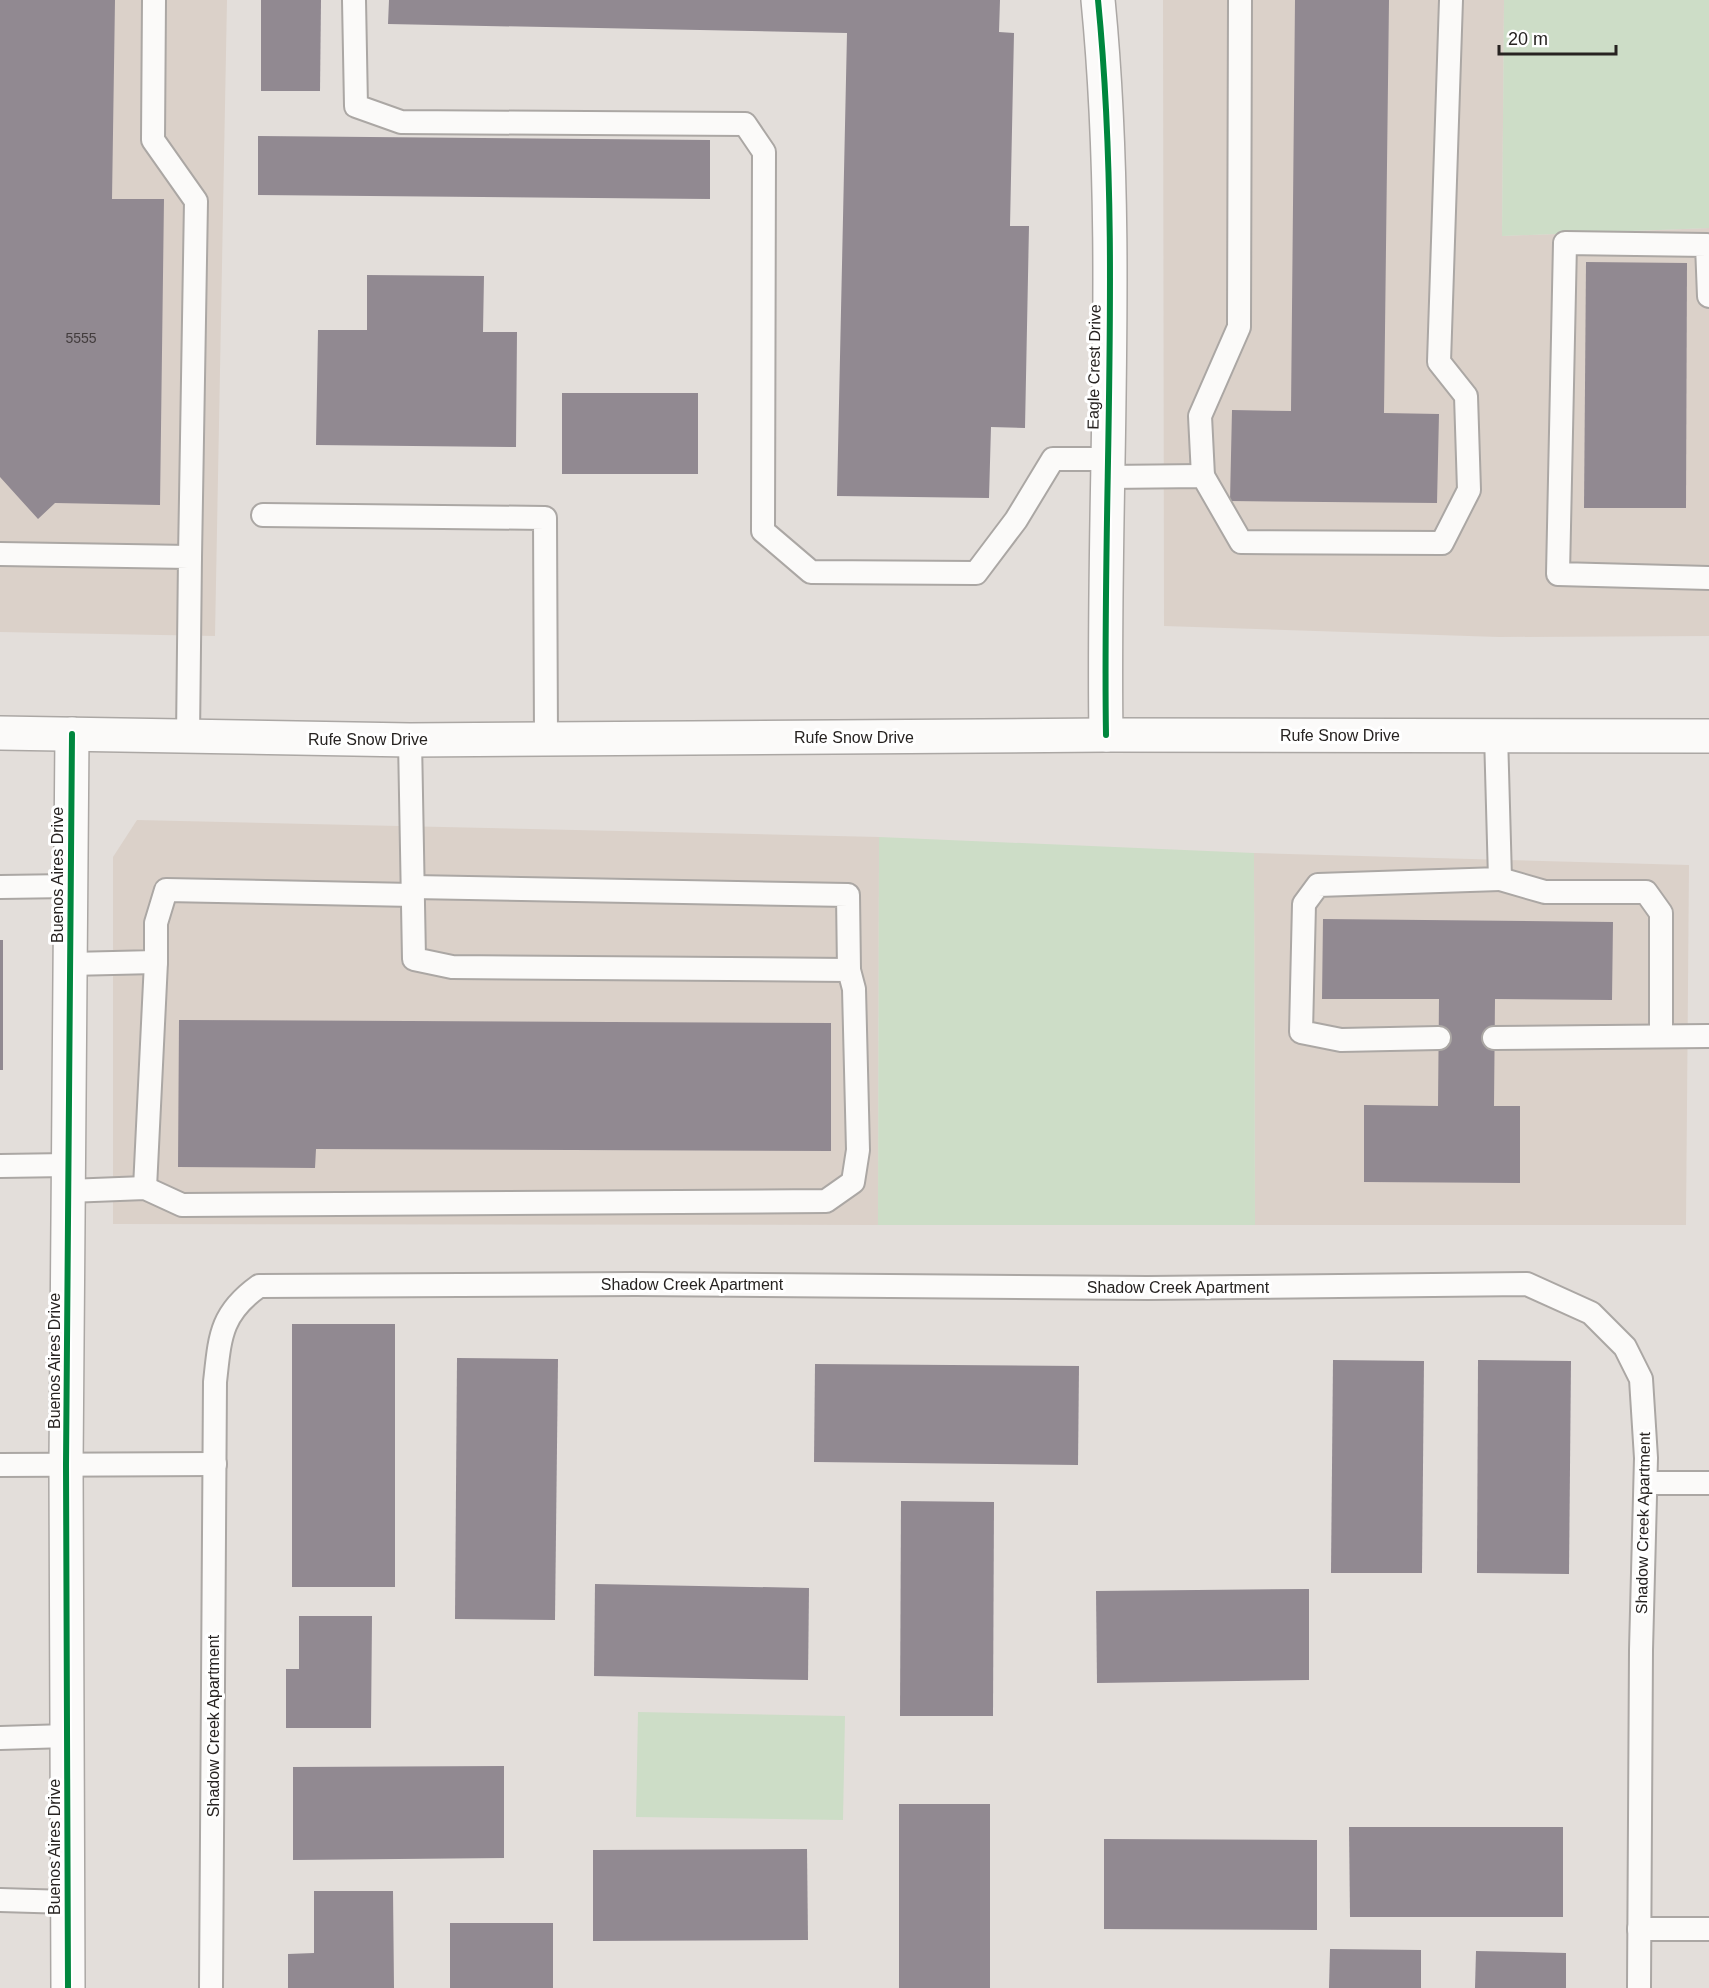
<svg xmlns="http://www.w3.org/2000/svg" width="1709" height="1988" font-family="Helvetica,sans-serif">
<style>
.built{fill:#dbd1c9}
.green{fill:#cdddc7}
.building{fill:#918991}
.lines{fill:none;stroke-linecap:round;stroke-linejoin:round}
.service-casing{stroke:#aba7a4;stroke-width:26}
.minor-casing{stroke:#aba7a4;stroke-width:36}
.secondary-casing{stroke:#aba7a4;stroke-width:36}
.service{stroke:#fbfaf9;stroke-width:22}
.minor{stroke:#fbfaf9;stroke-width:33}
.secondary{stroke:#fbfaf9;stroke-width:33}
.cycleway-casing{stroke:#fff;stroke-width:10}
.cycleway{stroke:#00873e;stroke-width:6}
.labels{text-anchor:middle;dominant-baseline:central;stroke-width:6;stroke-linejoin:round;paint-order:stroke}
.number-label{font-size:14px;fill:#423c3d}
.street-label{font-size:16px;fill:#272321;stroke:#fff}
</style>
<rect width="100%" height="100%" fill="#e3deda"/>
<g class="built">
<path d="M0,0H227L215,636L0,632Z"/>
<path d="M1163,0H1504L1502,236L1709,228V636L1499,637L1164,626Z"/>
<path d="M137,820L879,837L878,1225L113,1224V857Z"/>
<path d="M1254,853L1689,865L1686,1225H1255Z"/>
</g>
<g class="green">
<path d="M1504,0H1709V228L1502,236Z"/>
<path d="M879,837L1254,853L1255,1225H878Z"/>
<path d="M638,1712L845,1716L843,1820L636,1817Z"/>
</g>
<g class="building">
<path d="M0,0H115L112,199H164L160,505L55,503L38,519L0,477Z"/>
<path d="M261,0H321L320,91H261Z"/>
<path d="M389,0H1000L999,32L1014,33L1010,226H1029L1025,428L991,427L989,498L837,496L847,33L388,24Z"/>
<path d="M1295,0H1389L1384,413L1439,414L1437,503L1230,501L1232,410L1291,411Z"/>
<path d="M258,136L710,140V199L258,195Z"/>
<path d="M1586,262L1687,263L1686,508H1584Z"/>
<path d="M367,275L484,276L483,332H517L516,447L316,445L318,330H367Z"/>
<rect x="562" y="393" width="136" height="81"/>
<path d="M1323,919L1613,922L1612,1000L1495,999L1494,1106H1520V1183L1364,1182V1105L1438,1106L1439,999H1322Z"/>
<rect x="0" y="940" width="3" height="130"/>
<path d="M179,1020L831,1023V1151L316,1149L315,1168L178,1167Z"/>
<rect x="292" y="1324" width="103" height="263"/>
<path d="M457,1358L558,1359L555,1620L455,1619Z"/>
<path d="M1333,1360L1424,1361L1422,1573H1331Z"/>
<path d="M1478,1360L1571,1361L1569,1574L1477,1573Z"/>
<path d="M815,1364L1079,1366L1078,1465L814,1462Z"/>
<path d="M901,1501L994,1502L993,1716H900Z"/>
<path d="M595,1584L809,1588L808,1680L594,1676Z"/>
<path d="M1309,1589V1680L1097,1683L1096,1591Z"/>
<path d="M299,1616H372L371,1728H286V1669H299Z"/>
<path d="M504,1766V1858L293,1860V1767Z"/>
<rect x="899" y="1804" width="91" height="184"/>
<path d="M1349,1827H1563V1917H1350Z"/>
<path d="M1104,1839L1317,1840V1930L1104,1929Z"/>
<path d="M807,1849L808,1940L593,1941V1850Z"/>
<path d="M314,1891H393L394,1988H288V1954L314,1953Z"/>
<rect x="450" y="1923" width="103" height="65"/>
<path d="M1330,1949L1421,1950V1988H1329Z"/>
<path d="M1476,1951L1566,1953V1988H1475Z"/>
</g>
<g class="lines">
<g class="service-casing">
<g id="service">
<path d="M154,0L153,140L196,201L190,557"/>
<path d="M354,0L356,106L401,122L745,124L764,152L763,531L811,572L976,573L1016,520L1053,459H1106"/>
<path d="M1709,296L1707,245L1565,243L1558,574L1709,578"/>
<path d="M1203,476L1200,416L1239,327L1240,0"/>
<path d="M1106,477L1203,476L1241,542L1442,543L1469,490L1466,396L1439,362L1451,0"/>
<path d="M263,515L545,518L546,739"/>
<path d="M0,554L190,557L188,737"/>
<path d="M1500,879L1545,892H1646L1661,913V1036"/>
<path d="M0,887L70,886"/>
<path d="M413,887L848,895L849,970"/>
<path d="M70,964L156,962V923L166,890L413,895"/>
<path d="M1439,1038L1341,1040L1301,1032L1304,904L1318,885L1500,879L1496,734"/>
<path d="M1494,1038L1709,1036"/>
<path d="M0,1166L68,1165"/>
<path d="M145,1188L156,962"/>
<path d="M68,1191L145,1188L182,1205L826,1201L853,1182L858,1150L854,989L849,970L452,967L414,959L410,740"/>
<path d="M0,1465L215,1464"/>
<path d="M1646,1483H1709"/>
<path d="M0,1738L67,1736"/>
<path d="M0,1900L68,1902"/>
<path d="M1639,1929H1709"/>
<path d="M211,1988L215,1382C220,1337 220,1314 259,1286L635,1284L1148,1288L1527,1284L1591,1313L1625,1347L1641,1379L1646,1458L1641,1650L1639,1988"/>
</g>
</g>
<g class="minor-casing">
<g id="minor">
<path d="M1098,0C1122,244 1102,491 1106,735"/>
<path d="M68,1988L66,1465L72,734"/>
</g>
</g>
<g class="secondary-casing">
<path id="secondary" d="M0,733L410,740L1106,735L1709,736"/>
</g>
<use href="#service" class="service"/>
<use href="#minor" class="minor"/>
<use href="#secondary" class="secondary"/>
<g class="cycleway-casing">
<g id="cycleway">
<path d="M1098,0C1122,244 1102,491 1106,735"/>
<path d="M68,1988L66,1465L72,734"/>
</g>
</g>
<use href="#cycleway" class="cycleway"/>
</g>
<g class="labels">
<g class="number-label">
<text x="81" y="338">5555</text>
</g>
<g class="street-label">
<text transform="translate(1094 367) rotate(-89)">Eagle Crest Drive</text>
<text x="1340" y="735">Rufe Snow Drive</text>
<text x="854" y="737">Rufe Snow Drive</text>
<text x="368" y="739">Rufe Snow Drive</text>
<text transform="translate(57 875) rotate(-90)">Buenos Aires Drive</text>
<text x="692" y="1284">Shadow Creek Apartment</text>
<text x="1178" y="1287">Shadow Creek Apartment</text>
<text transform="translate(54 1361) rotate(-90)">Buenos Aires Drive</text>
<text transform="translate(1643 1523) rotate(-89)">Shadow Creek Apartment</text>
<text transform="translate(213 1726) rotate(-90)">Shadow Creek Apartment</text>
<text transform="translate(54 1847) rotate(-90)">Buenos Aires Drive</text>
</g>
</g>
<path d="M1499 45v9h117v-9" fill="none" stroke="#272321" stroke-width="3"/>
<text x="1508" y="45" font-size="18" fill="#272321" stroke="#ffffff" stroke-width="4.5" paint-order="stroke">20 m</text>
</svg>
